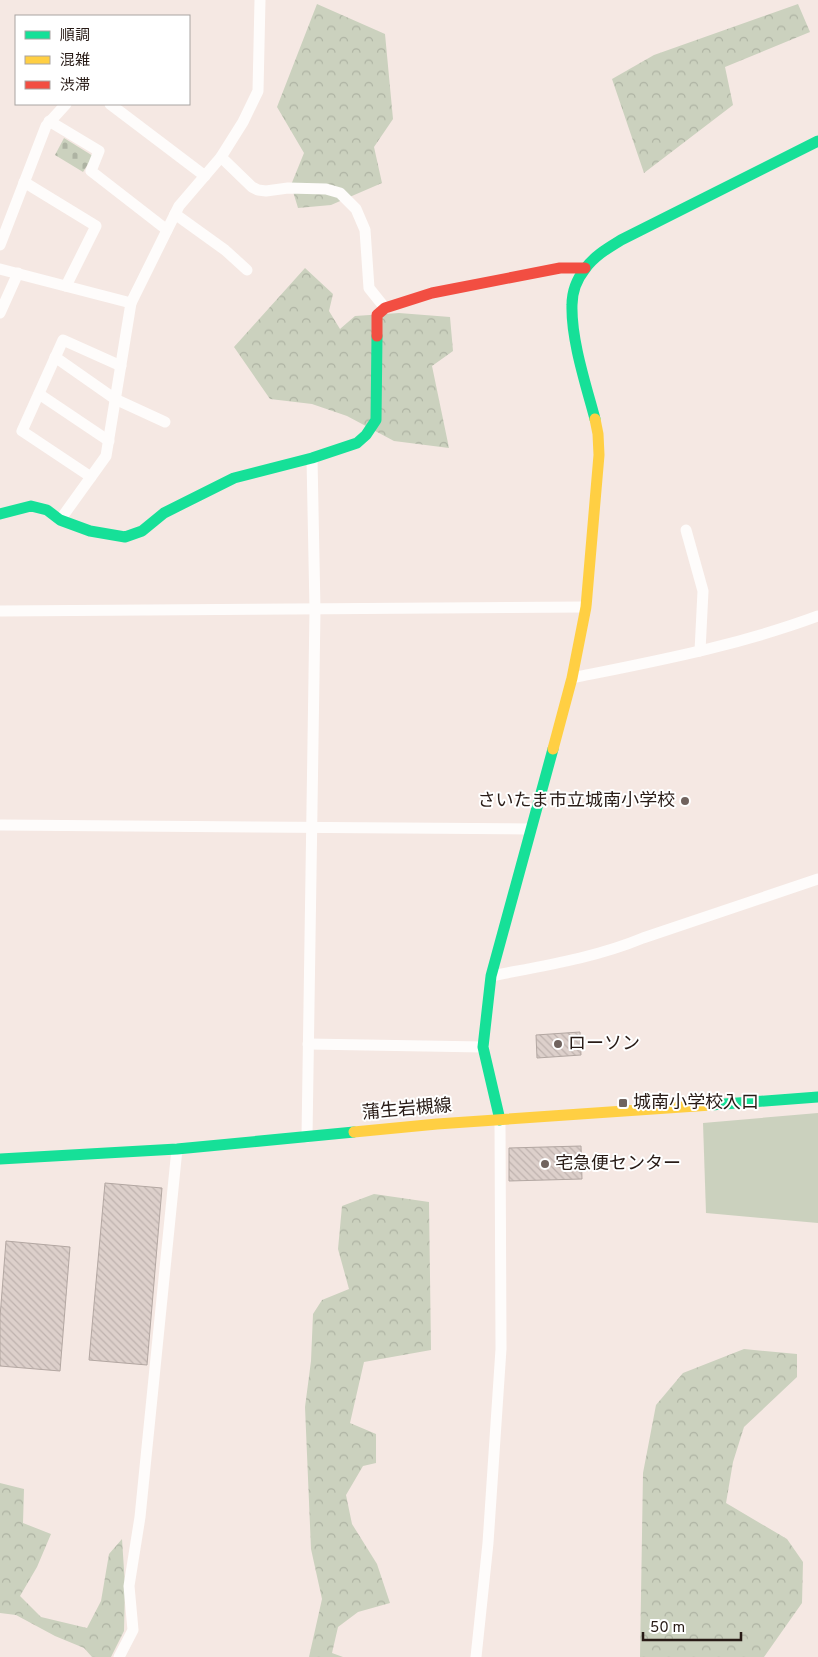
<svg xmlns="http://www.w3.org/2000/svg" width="818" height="1657" font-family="Overpass,'Noto Sans JP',sans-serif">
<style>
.forest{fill:url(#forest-crowns)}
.cemetery{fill:url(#cemetery-stones)}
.pitch{fill:#cbd1be}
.building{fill:url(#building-back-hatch);stroke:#b3a7a2}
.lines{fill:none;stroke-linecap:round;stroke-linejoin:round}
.street{stroke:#fefcfb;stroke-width:11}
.fast{stroke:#16e098;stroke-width:11}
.slow{stroke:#ffcf43;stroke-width:11}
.jam{stroke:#f24e42;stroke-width:11}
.poi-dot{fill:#70635e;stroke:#fff;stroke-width:2}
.labels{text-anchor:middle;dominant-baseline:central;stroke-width:4;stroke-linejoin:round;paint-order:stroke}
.poi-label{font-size:18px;fill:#281b16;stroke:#fff;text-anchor:start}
.street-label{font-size:18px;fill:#281b16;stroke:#fff}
</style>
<defs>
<pattern id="forest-crowns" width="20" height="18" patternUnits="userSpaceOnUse" patternTransform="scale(1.25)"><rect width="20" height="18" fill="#cbd1be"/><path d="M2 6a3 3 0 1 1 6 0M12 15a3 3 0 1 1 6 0" fill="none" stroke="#aeb3a3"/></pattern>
<pattern id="cemetery-stones" width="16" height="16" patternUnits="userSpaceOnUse" patternTransform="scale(1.25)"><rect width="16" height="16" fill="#cbd1be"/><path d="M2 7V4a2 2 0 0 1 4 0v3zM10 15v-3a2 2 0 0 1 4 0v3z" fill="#aeb3a3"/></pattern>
<pattern id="building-back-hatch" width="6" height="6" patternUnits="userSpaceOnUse" patternTransform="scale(1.25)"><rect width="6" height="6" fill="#ddd0cb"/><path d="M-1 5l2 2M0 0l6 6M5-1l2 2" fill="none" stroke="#beb2ae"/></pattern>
</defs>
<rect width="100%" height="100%" fill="#f5e8e3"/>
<g class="forest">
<path d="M317,4L385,34L393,119L374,147L382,183L331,205L298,208L291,185L304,153L277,107Z"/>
<path d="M798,4L810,32L725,67L733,105L644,173L612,79L654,55Z"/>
<path d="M305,268L333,294L329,311L340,329L355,316L399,313L450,317L453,351L432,366L449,448L394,441L347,416L312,404L270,399L234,347Z"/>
<path d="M374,1194L429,1202L431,1350L364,1362L350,1423L376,1434V1463L363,1466L346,1495L352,1524L377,1564L390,1603L358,1612L338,1627L332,1653L343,1657H309L322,1599L311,1549L305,1407L311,1361L313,1314L322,1300L349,1289L338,1249L342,1206Z"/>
<path d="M744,1349L797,1354V1377L744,1427L733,1462L726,1503L787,1539L803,1562L802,1603L764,1657H640L643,1473L656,1405L683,1373Z"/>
<path d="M0,1483L24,1489L23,1523L51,1534L37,1567L20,1596L41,1617L87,1628L101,1601L109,1554L122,1539L125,1585L124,1631L111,1657H92L84,1648L55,1636L16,1615L0,1613Z"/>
</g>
<path class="cemetery" d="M64,138L93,156L83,172L55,155Z"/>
<path class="pitch" d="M818,1113V1223L706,1213L703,1123Z"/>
<g class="building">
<path d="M580,1032L581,1055L537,1058L536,1035Z"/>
<path d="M581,1146L582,1179L509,1181V1148Z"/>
<path d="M105,1183L162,1188L147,1365L89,1360Z"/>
<path d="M6,1241L70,1247L60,1371L0,1366V1317Z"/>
</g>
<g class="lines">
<g class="street">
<path d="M110,104L205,176"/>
<path d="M49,121L99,151L91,171L167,230"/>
<path d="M221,157L252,187L258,190L266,191L288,188L326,189L340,193L356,209L365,230L369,288L385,308"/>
<path d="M24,182L96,226L66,286"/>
<path d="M175,214L225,250L247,270"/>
<path d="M0,245L46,126L66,104"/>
<path d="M0,269L131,303"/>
<path d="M0,313L18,273"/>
<path d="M55,357L115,399L165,422"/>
<path d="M39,394L109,441"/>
<path d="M91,477L22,431L63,340L121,366"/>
<path d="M60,520L106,456L131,303L179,206L221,157L243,122L258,91L260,0"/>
<path d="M686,530L703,591L700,651"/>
<path d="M0,611L586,607"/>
<path d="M572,678C656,661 737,646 818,616"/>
<path d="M0,825L531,829"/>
<path d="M491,976C542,966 595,958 643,938L818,879"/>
<path d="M308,1044L483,1047"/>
<path d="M307,1137L315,610L312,458"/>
<path d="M119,1657L133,1630L129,1586L140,1517L177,1149"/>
<path d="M476,1657L488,1543L501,1349L500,1120"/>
</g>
<g class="fast">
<path d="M595,419C586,385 571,340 572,305C572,292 577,279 585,269C594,256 608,248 621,240L818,141"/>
<path d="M0,514L31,506L47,510L60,520L90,531L125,537L142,531L164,513L234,478L312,458L357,443L366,435L376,420L377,336"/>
<path d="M711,1105L818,1097"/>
<path d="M500,1120L483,1047L491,976L553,749"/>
<path d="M0,1159L177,1149L354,1132"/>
</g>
<g class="slow">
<path d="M553,749L572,678L586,607L599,455L598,434L595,419"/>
<path d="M354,1132L437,1124L711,1105"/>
</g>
<path class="jam" d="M377,336V315L385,308L432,293L560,268H585"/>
</g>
<g class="poi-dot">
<circle cx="685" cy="801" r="5"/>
<circle cx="558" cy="1044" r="5"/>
<rect x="618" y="1098" width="10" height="10" rx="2.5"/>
<circle cx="545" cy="1164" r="5"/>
</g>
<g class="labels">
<g class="poi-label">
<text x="675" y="801" text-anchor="end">さいたま市立城南小学校</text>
<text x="568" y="1044">ローソン</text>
<text x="633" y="1103">城南小学校入口</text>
<text x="555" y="1164">宅急便センター</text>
</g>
<g class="street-label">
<text transform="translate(407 1110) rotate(-5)">蒲生岩槻線</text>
</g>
</g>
<rect x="15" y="15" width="175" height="90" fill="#ffffff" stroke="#a9a4a2"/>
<rect x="25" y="31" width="25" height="8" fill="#16e098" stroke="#a9a4a2"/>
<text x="60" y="40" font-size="15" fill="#281b16">順調</text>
<rect x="25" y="56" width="25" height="8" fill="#ffcf43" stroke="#a9a4a2"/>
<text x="60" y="65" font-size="15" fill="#281b16">混雑</text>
<rect x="25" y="81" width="25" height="8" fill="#f24e42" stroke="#a9a4a2"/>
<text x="60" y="90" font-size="15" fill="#281b16">渋滞</text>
<path d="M643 1632v8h98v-8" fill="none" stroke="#281b16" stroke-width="2.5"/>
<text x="650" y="1632" font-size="15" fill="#281b16" stroke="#ffffff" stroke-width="4" paint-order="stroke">50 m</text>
</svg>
